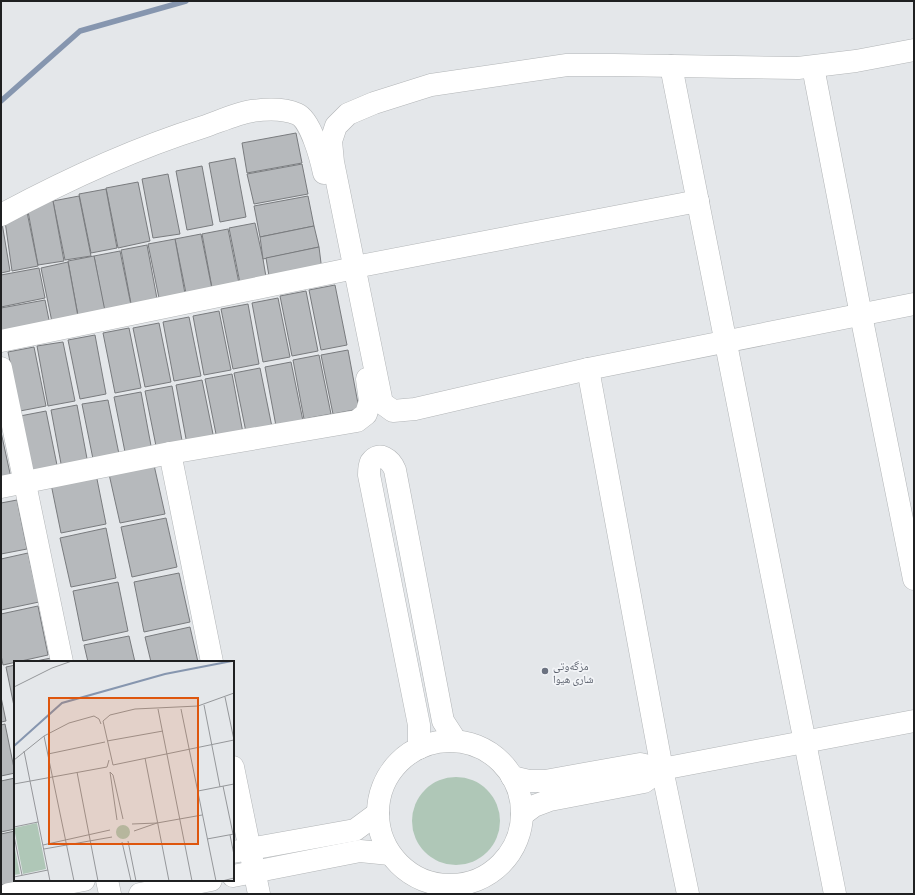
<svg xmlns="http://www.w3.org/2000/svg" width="915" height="895" font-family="Commissioner,'Noto Naskh Arabic',sans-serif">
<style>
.green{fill:#afc7b7}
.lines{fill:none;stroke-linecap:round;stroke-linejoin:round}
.stream{stroke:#8696af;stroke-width:5.5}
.building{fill:#b6b9bc;stroke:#797b7e}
.minor-casing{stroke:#b2b5b7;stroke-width:23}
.minor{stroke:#fff;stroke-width:22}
.worship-dot{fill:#6b7280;stroke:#f2f4f7;stroke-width:1.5}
.labels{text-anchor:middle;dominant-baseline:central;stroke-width:3.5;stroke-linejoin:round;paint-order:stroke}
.worship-label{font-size:11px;fill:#5b616d;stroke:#f2f4f7;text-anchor:start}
.inset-river{fill:none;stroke:#8696af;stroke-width:2}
.inset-road{fill:none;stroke:#95979a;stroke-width:1}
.view{fill:#de560d;fill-opacity:0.15;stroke:#de560d;stroke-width:2}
.inset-edge{fill:none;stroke:#1f2021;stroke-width:2}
</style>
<rect width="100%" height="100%" fill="#e4e7ea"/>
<circle class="green" cx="456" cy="821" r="44"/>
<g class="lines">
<path class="stream" d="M1,101L80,31L186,1"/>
</g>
<g class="building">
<path d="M296,133L302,163L247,173L242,143Z"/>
<path d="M235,158L246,217L220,222L209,163Z"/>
<path d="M302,164L308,194L254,204L247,174Z"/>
<path d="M202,166L213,225L187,230L176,171Z"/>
<path d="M168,174L180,234L153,238L142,179Z"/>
<path d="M138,182L150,241L118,248L106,188Z"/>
<path d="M106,189L117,248L91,253L79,194Z"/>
<path d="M79,196L91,256L65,260L53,201Z"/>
<path d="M308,196L314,226L260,237L254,206Z"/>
<path d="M53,201L64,261L38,265L27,206Z"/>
<path d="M26,207L38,266L12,271L5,221Z"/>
<path d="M1,223H2L10,271L1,273Z"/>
<path d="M255,223L263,259L267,283L241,288L229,228Z"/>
<path d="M314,226L319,247L263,259L260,237Z"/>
<path d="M228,229L240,288L213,293L202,234Z"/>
<path d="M201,234L213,294L187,298L175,239Z"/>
<path d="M175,239L186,299L160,303L148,244Z"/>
<path d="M147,245L158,304L132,309L121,250Z"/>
<path d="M319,247L322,271L270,282L266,258Z"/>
<path d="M120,251L132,310L105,315L94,256Z"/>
<path d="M94,256L106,316L79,321L68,261Z"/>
<path d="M68,262L79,322L53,327L41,268Z"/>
<path d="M39,268L45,298L1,307V275Z"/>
<path d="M335,285L347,345L321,350L309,290Z"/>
<path d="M306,291L318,351L292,356L280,296Z"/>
<path d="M278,298L290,357L263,362L252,303Z"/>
<path d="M45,300L51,330L1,340V308Z"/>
<path d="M248,304L259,364L233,369L221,309Z"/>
<path d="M219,311L231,370L204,375L193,316Z"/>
<path d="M189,317L201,376L174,381L163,322Z"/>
<path d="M159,323L171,382L145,387L133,328Z"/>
<path d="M129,328L141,388L115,393L103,333Z"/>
<path d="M95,335L106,394L80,399L68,340Z"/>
<path d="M63,342L75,401L48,406L37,346Z"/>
<path d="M34,347L46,406L20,411L8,352Z"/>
<path d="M348,350L359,409L333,414L321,355Z"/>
<path d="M319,355L331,414L304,419L293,360Z"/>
<path d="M291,362L303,421L276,426L265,367Z"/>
<path d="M260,368L272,427L246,432L234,373Z"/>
<path d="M232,374L243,433L217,439L205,379Z"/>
<path d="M202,380L214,439L187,444L176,385Z"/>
<path d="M172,386L183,446L157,451L145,391Z"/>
<path d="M141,392L152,451L126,457L114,397Z"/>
<path d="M108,400L120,459L94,464L82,404Z"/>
<path d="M77,405L88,464L62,469L51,410Z"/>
<path d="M46,411L58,470L31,475L20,416Z"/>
<path d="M1,432L11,478L1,480Z"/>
<path d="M154,465L165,514L120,523L109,474Z"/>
<path d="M96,474L106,524L61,533L51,484Z"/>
<path d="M17,500L27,549L1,554V503Z"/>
<path d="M166,518L177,567L132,577L121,527Z"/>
<path d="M106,528L116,578L71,587L60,538Z"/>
<path d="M28,553L39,602L1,610V559Z"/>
<path d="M179,573L190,622L144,632L134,582Z"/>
<path d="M118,582L128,631L83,641L73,591Z"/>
<path d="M38,606L48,655L3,665L1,655V614Z"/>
<path d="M190,627L198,662H151L145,637Z"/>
<path d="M129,636L135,662H88L84,645Z"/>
<path d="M51,658L52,662H31Z"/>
<path d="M15,665V711L6,667Z"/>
<path d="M1,697L6,721L1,722Z"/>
<path d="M5,724L15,773L1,776V725Z"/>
<path d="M15,778V829L1,832V781Z"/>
<path d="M15,831V880H27L1,885V834Z"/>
</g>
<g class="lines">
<g class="minor-casing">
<g id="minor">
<path d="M914,50L856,61L798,68L614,65H567L431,85L374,103L348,114L336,126L331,141L333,162L382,403L393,411L415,409L588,369L914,304"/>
<path d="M671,66L835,894"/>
<path d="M813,67L861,315L914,579"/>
<path d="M1,215C66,180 133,149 203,127C218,122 238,113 252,111C266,109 283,108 297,114C311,120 321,159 324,173"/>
<path d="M355,267L698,201"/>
<path d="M1,341L345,270"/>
<path d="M1,368L62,662"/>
<path d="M588,369L662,769L688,894"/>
<path d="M170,453L212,662"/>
<path d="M1,487L170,453L357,421L366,414L370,401L367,379"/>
<circle cx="450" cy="813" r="72"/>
<path d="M419,748V725L369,475C369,470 369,466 371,462C379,450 391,460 395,470L443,721L456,741"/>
<path d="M233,767L259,894"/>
<path d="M512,777L529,781H545L640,764L662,769"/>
<path d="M522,815L534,806L550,800L644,782L662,769L914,721"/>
<path d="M233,852L355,830L378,813"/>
<path d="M233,876L360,851L390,854"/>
<path d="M107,880L110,894"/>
<path d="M9,894L84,880"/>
<path d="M140,894L211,880"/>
</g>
</g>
<use href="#minor" class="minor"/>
</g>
<circle class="worship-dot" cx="545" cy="671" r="4"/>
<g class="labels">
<g class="worship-label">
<text x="553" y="665">مزگەوتی<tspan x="553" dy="13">شاری هیوا</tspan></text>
</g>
</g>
<g transform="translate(14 661)">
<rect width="220" height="220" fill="#e4e7ea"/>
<path d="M23,162L32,208L9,213L0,167ZM102 171a7 7 0 1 1 14 0a7 7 0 1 1-14 0ZM0,183L6,213L0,214Z" fill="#afc7b7"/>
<path class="inset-river" d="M0,85L48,42L151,13L218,0"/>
<path class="inset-road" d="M0,26L38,7L58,0M220,32L184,45L121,48L96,54L89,60L99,104L220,79M211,36L220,79M190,44L206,126M144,48L178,220M167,48L202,220M30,75L60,220M93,80L149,70M10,90L36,220M34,93L91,81M131,97L155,220M0,99L30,75L55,62L80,55L85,58L87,63M63,111L84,220M0,123L93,106L95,99M209,125L219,173M184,130L220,123M103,159L96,111L99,114L109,158M118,163L143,162M0,166L24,161M120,170L143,162L188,154M216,174L220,194M0,175L8,214M193,178L220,173M114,180L122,220M108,181L117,220M29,184L96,169M30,188L98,176M0,216L34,209M208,220L220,217"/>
<path class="view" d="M35,37H184V183H35Z"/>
<rect width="220" height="220" class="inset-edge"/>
</g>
<rect width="915" height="895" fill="none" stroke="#1f2021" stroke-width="4"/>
</svg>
